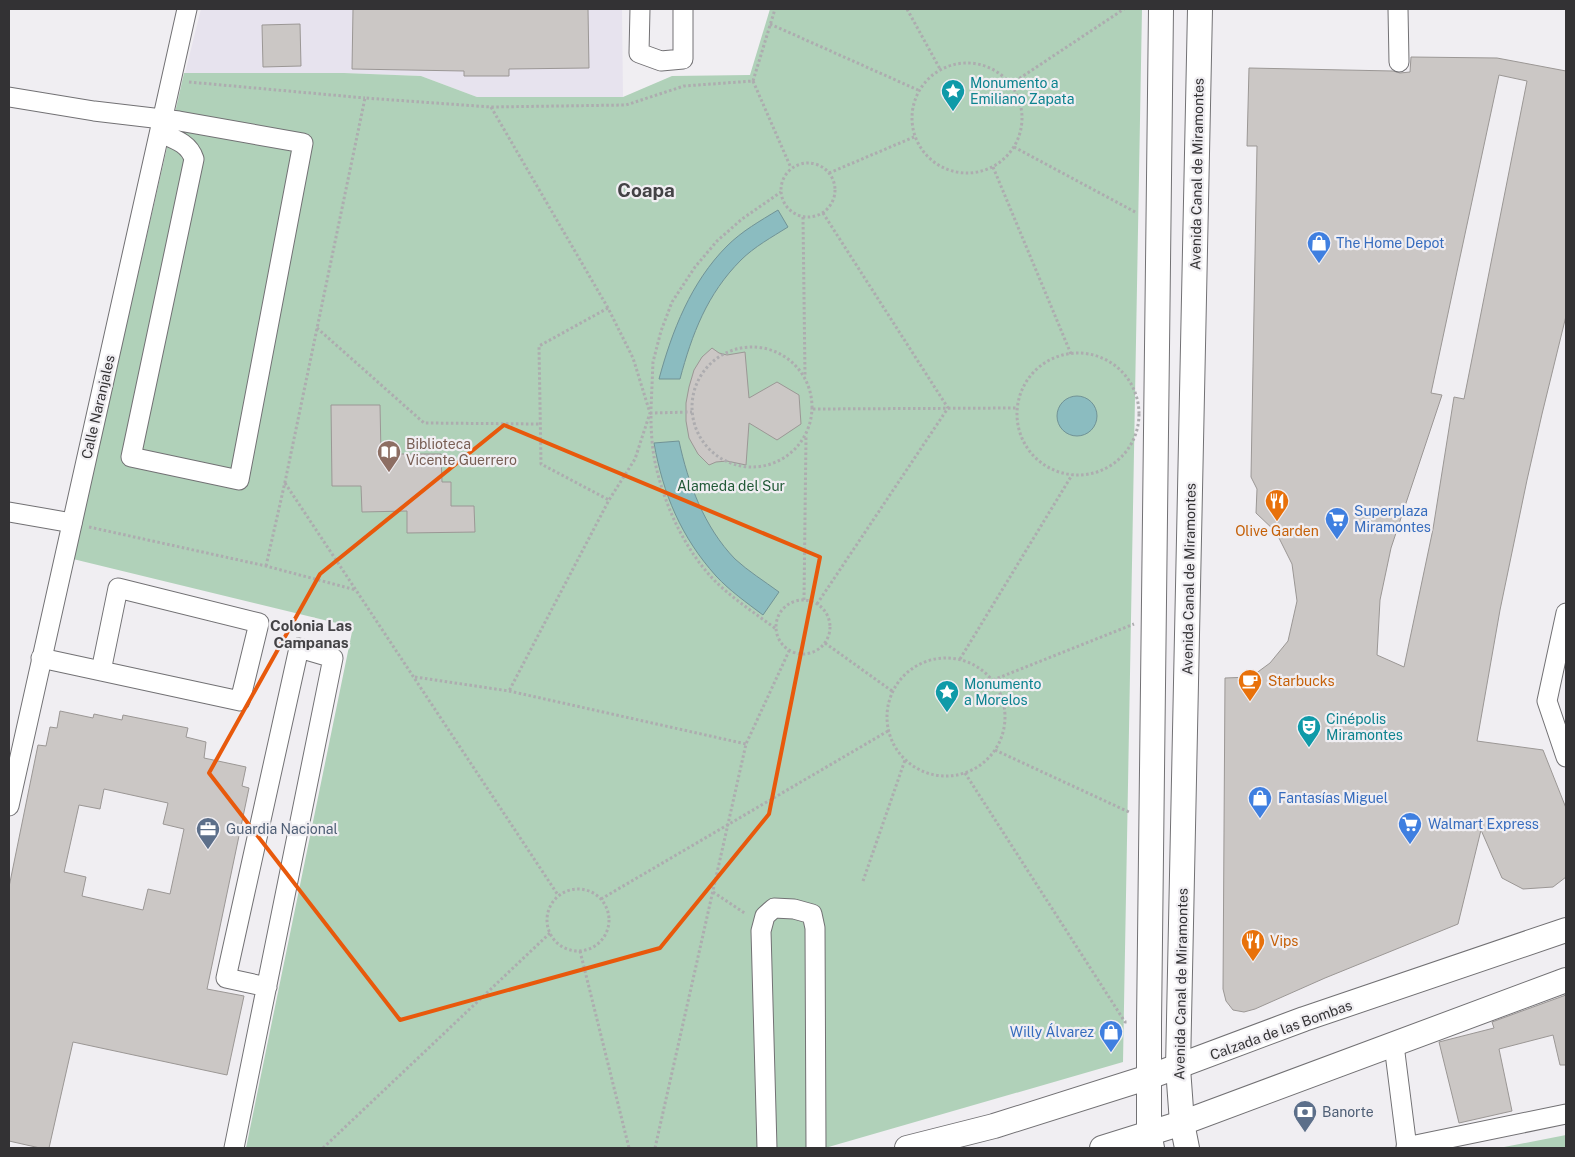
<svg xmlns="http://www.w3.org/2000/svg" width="1575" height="1157" font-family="'Public Sans',sans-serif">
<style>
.built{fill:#e7e3ee}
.green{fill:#b0d1b9}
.water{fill:#8bbcc0;stroke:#719396}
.building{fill:#cbc7c5;stroke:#9b9795;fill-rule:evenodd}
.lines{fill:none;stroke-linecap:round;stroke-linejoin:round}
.minor-casing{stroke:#727174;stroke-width:21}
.major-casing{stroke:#727174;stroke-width:26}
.path{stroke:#adacaf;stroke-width:3;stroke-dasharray:2.5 2.5;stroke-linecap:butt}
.minor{stroke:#fff;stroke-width:19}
.major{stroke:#fff;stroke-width:24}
.marked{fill:none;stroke:#e8590c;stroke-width:4;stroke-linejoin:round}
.labels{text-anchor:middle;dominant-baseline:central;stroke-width:4.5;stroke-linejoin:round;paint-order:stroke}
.culture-label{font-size:14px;fill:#0d838f;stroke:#f0eef2;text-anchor:start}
.street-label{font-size:14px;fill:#333234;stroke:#f0eef2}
.shop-label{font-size:14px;fill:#366cbe;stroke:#f0eef2;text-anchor:start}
.education-label{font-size:14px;fill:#785e54;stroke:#f0eef2;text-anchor:start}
.park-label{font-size:14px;fill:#215937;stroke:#f0eef2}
.food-label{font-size:14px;fill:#c56008;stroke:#f0eef2;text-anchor:start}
.service-label{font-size:14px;fill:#4e5e75;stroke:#f0eef2;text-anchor:start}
.neighbourhood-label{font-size:15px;font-weight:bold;fill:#434245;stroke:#f0eef2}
.district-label{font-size:19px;font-weight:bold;fill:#434245;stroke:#f0eef2}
</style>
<rect width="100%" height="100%" fill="#f0eef2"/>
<path class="built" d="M201,9H622L623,97H477L421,76L344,73H185Z"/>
<g class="green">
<path d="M770,9H1142L1123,1062L825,1148H246L353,627L73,559L184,73H344L421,76L477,97H623L672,76L750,75Z"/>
<path d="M1566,1135V1148H1499Z"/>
</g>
<g class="water">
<path d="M778,210L788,227C772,237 754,247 741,260C707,294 692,334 680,379H659C672,331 691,282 727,246C742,231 760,221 778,210Z"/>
<circle cx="1077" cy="416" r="20"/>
<path d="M679,441C688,483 704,527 735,559C748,571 764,581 779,592L763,615C747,603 730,591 716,576C681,537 663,494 654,443Z"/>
</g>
<g class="building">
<path d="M353,9H588L589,68L509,69V76H464V71L352,69Z"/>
<path d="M300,24L301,66L263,67L262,25Z"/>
<path d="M1411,57L1497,58L1566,71V316L1542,414L1527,480L1500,610L1477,741L1543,750L1566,808V877L1553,887L1523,889L1502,878L1481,830L1458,924L1325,978L1255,1009L1244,1012L1233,1010L1226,1001L1223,989L1225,678L1251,677L1270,663L1288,641L1297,601L1292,564L1276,532L1256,513L1257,489L1251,477L1257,146H1247L1249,68L1393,71L1400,73L1410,72ZM1499,75L1527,81L1464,399L1454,397L1433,529L1404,667L1377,655L1380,600L1391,548L1442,395L1431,393Z"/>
<path d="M712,348L719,353L727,355L745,352L749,398L777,382L799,395L801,424L777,440L749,423L746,465L727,461L716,462L709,465L698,454L689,438L686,421V403L689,387L694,370L702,357Z"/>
<path d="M331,405H380L381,454H441L442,482H451V506H474L475,532L407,533V511L362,512L361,486H332Z"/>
<path d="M60,711L93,718L94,714L122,720L123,715L188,728L186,737L206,742L204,758L246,767L242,786L249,788L207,989L244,996L227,1075L73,1042L49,1148H40L9,1141V887L38,745L46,746L50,727L57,728ZM104,789L168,803L163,824L184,829L170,894L148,889L143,910L82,896L86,877L64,872L79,805L100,809Z"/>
<path d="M1566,995V1065H1560L1553,1035L1499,1049L1512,1111L1459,1123L1439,1042L1494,1028L1492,1022Z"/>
</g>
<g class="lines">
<g class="minor-casing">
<g id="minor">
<path d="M640,9L639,53L661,61L683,59V9"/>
<path d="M1398,9L1399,62"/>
<path d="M9,97L94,111L179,121L303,143L239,480L131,457L194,159C189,143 174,139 160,133"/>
<path d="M9,512L72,523"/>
<path d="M1566,613L1547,701L1566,757"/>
<path d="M41,658L240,701L259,623L118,588L101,671"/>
<path d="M9,806L187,9"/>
<path d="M1394,1045L1407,1148"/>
<path d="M1406,1147L1566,1114"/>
<path d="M234,1148L333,658L299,648L226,978L267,987"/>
<path d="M767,1148L761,931L765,916L774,908L794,909L812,914L815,928L816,1148"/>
</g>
</g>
<g class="major-casing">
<g id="major">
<path d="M907,1148L994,1126L1149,1077L1304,1019L1566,930"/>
<path d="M1102,1148L1182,1123L1566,980"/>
<path d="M1152,1148L1149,1133V1024L1161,9"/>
<path d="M1187,1148L1182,1123L1178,1068L1200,9"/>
</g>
</g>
<g class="path">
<path d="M907,9L940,69"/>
<path d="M770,24L918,90"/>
<circle cx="967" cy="118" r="55"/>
<path d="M753,81L791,168"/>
<path d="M189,82L365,98"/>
<path d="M1011,84L1124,9"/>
<path d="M491,107L608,308L633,358L650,413L635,459L609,500L509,691"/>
<path d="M1014,147L1137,213"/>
<circle cx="808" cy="190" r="27"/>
<path d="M993,167L1071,354"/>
<path d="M829,173L914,137"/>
<path d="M803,217L805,376"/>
<path d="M608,308L539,346L541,464L609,500"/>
<path d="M317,328L424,423L540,424"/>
<circle cx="752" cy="407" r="60"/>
<circle cx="1078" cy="414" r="61"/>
<path d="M651,409L653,362L661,331L672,302L695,267L717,241L742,219L781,192"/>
<path d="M813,409L1017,408"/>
<path d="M650,413L692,412"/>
<path d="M651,416C651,431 652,447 655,462C664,504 684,549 715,581C733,599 755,613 776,629"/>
<path d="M285,483L558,895"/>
<path d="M89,527L266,566L356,590"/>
<path d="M266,566L285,482L365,98L491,107L626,105L684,86L753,81L775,9"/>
<circle cx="803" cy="627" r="27"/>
<path d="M804,600L806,436"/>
<path d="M817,604L948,408L823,213"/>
<path d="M825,643L892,691"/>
<circle cx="946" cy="717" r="59"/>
<path d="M960,659L1072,475"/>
<path d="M415,677L509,691L746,744"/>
<path d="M993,680L1134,624"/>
<path d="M995,750L1131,813"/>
<path d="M965,773L1125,1022H1129"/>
<path d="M863,881L905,760"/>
<circle cx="578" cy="920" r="31"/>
<path d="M713,892L746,914"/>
<path d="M601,899L888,731"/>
<path d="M580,951L629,1148"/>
<path d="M323,1148L550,933"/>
<path d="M655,1148L746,744L789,651"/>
</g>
<use href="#minor" class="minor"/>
<use href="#major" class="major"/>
</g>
<path class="marked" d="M504,425L820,557L769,814L660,948L400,1020L209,773L320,574Z"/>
<defs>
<g id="sight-pin" transform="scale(1.25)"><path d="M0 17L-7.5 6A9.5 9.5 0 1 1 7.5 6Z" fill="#0f9aa8" stroke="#f0eef2"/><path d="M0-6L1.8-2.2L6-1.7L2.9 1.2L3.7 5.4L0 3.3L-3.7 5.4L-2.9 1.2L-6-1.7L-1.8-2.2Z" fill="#fff"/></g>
<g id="shop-pin" transform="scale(1.25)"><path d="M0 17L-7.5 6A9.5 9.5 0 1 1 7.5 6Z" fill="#3f7fe0" stroke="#f0eef2"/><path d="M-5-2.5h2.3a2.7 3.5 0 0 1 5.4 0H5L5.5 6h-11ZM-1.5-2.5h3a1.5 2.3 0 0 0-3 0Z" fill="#fff"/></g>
<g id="library-pin" transform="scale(1.25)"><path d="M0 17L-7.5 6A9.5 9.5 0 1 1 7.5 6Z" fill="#8d6e63" stroke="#f0eef2"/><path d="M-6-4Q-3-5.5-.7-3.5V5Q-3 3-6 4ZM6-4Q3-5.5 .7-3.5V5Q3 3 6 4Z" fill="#fff"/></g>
<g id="restaurant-pin" transform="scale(1.25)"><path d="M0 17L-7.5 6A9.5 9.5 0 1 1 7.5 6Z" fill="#e8710a" stroke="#f0eef2"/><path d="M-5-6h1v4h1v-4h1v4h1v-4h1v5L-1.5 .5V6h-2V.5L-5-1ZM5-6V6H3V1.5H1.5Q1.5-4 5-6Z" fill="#fff"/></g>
<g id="supermarket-pin" transform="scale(1.25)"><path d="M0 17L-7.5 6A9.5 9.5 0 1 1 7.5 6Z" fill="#3f7fe0" stroke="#f0eef2"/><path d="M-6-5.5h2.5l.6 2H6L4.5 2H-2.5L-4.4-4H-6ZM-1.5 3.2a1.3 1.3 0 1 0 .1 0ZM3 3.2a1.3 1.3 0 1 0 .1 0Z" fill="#fff"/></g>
<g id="cafe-pin" transform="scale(1.25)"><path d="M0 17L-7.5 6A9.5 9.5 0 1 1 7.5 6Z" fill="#e8710a" stroke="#f0eef2"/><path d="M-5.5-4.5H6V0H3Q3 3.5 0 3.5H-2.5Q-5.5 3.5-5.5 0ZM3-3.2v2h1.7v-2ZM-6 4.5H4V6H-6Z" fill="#fff"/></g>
<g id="theatre-pin" transform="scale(1.25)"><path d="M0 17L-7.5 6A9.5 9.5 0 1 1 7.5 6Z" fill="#0f9aa8" stroke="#f0eef2"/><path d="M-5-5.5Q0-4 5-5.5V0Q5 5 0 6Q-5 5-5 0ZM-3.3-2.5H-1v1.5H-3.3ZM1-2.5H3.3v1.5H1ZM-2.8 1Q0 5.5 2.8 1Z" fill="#fff"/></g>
<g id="office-pin" transform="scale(1.25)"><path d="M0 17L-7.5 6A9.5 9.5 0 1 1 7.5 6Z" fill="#5c6f8a" stroke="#f0eef2"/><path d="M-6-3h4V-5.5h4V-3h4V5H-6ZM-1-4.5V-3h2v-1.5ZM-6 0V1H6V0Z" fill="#fff"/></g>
<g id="bank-pin" transform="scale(1.25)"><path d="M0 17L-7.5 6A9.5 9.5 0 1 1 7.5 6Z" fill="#5c6f8a" stroke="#f0eef2"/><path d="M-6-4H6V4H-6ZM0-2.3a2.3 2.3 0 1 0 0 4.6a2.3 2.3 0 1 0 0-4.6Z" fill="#fff"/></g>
</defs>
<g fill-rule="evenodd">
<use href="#sight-pin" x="953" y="91"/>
<use href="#shop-pin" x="1319" y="243"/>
<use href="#library-pin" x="389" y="452"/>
<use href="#restaurant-pin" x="1277" y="501"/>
<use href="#supermarket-pin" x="1337" y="519"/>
<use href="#cafe-pin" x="1250" y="681"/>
<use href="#sight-pin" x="947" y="692"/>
<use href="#theatre-pin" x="1309" y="727"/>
<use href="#shop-pin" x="1260" y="798"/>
<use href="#supermarket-pin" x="1410" y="824"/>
<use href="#office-pin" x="208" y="829"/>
<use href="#restaurant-pin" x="1253" y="941"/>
<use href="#shop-pin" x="1111" y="1032"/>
<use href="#bank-pin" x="1305" y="1112"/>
</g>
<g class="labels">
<g class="culture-label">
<text x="970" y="83">Monumento a<tspan x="970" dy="16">Emiliano Zapata</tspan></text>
<text x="964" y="684">Monumento<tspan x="964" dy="16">a Morelos</tspan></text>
<text x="1326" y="719">Cinépolis<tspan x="1326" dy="16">Miramontes</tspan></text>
</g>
<g class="street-label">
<text transform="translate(1197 174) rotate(-89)">Avenida Canal de Miramontes</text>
<text transform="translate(98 407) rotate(-77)">Calle Naranjales</text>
<text transform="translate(1189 579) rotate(-89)">Avenida Canal de Miramontes</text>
<text transform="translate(1181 984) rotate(-89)">Avenida Canal de Miramontes</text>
<text transform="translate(1281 1030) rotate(-20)">Calzada de las Bombas</text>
</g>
<g class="shop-label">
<text x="1336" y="243">The Home Depot</text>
<text x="1354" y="511">Superplaza<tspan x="1354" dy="16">Miramontes</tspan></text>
<text x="1278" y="798">Fantasías Miguel</text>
<text x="1428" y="824">Walmart Express</text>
<text x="1094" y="1032" text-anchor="end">Willy Álvarez</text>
</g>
<g class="education-label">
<text x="406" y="444">Biblioteca<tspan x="406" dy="16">Vicente Guerrero</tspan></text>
</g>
<g class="park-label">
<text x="731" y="486">Alameda del Sur</text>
</g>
<g class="food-label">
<text x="1277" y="531" text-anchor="middle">Olive Garden</text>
<text x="1268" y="681">Starbucks</text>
<text x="1270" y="941">Vips</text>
</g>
<g class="service-label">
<text x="226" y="829">Guardia Nacional</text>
<text x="1322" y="1112">Banorte</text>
</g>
<g class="neighbourhood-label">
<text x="311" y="625">Colonia Las<tspan x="311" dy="17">Campanas</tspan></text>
</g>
<g class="district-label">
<text x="646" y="190">Coapa</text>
</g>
</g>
<rect width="1575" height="1157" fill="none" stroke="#333234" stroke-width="20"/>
</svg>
